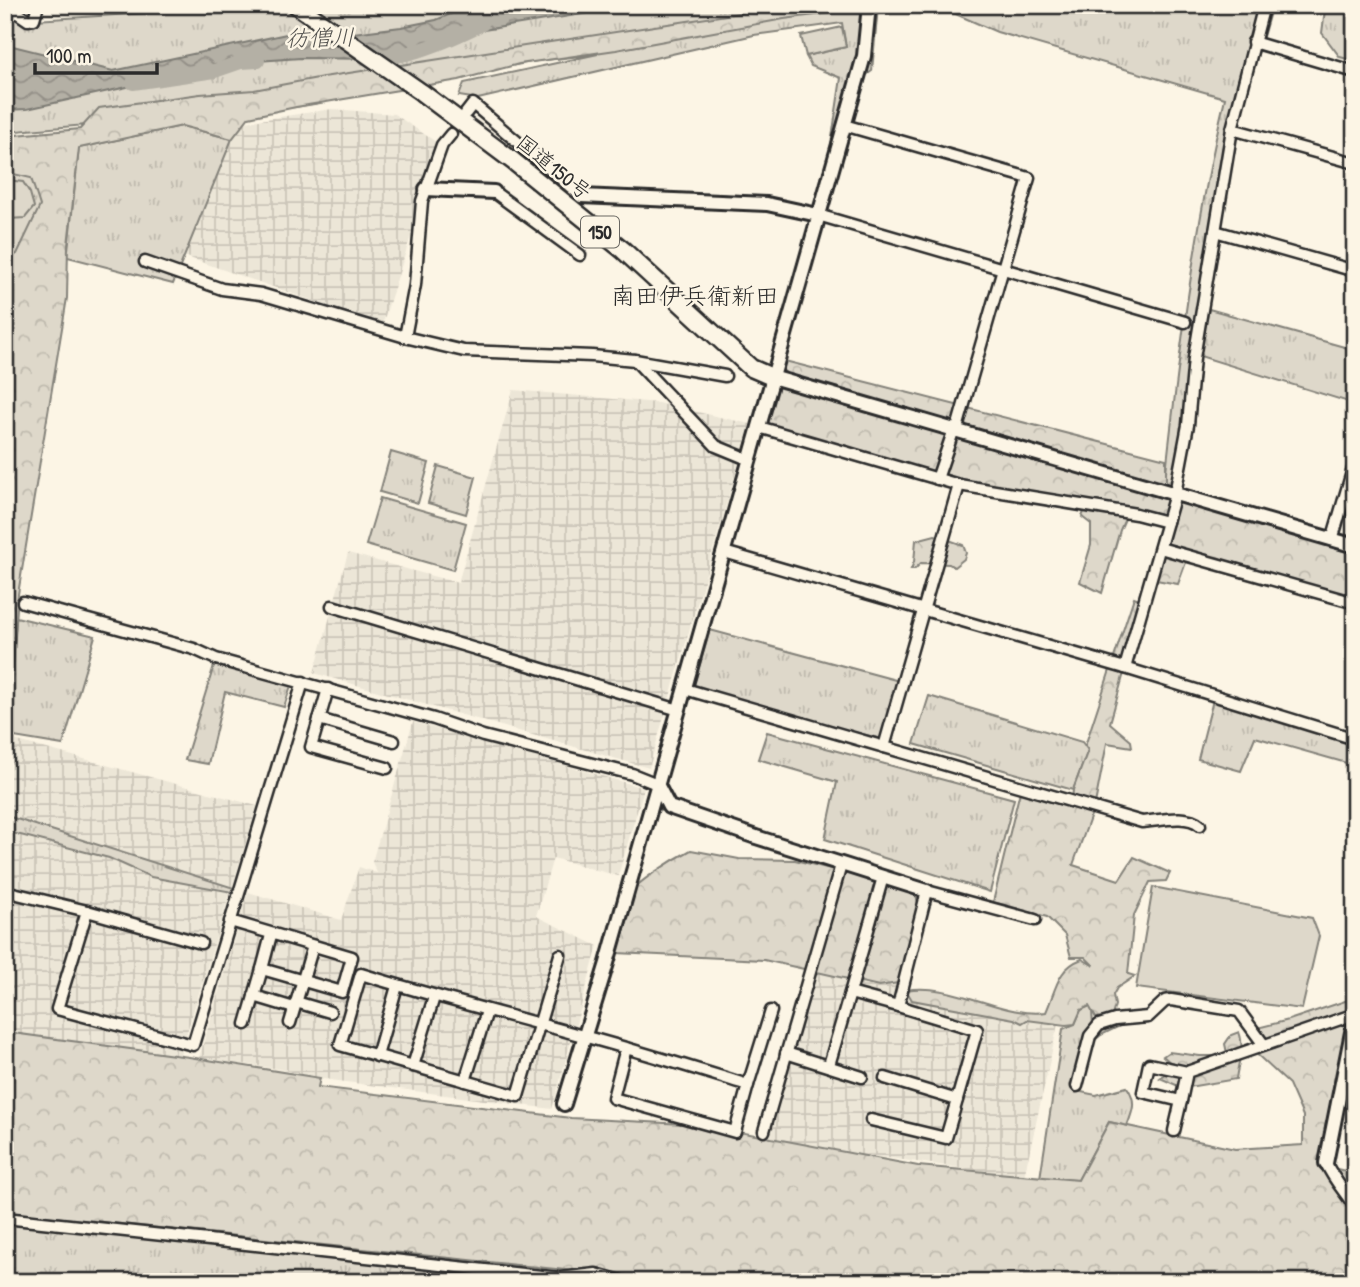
<svg xmlns="http://www.w3.org/2000/svg" width="1360" height="1287" font-family="'Patrick Hand','Klee One',sans-serif">
<style>
.industrial{fill:url(#industrial-grid)}
.grass{fill:url(#grass-tufts);stroke:#84827a;stroke-width:2}
.forest{fill:url(#forest-crowns);stroke:#84827a;stroke-width:2}
.pitch{fill:#ded8ca;stroke:#84827a;stroke-width:2}
.water{fill:url(#water-waves);stroke:#7d7b74;stroke-width:2}
.lines{fill:none;stroke-linecap:round;stroke-linejoin:round}
.stream{stroke:#7d7b74;stroke-width:2.5}
.river{stroke:#b4b0a5;stroke-width:14}
.minor-casing{stroke:#2b2b2b;stroke-width:15}
.tertiary-casing{stroke:#2b2b2b;stroke-width:18}
.trunk-casing{stroke:#2b2b2b;stroke-width:21}
.minor{stroke:#fcf5e5;stroke-width:10}
.tertiary{stroke:#fcf5e5;stroke-width:12}
.trunk{stroke:#fcf5e5;stroke-width:16}
.labels{text-anchor:middle;dominant-baseline:central;stroke-width:5;stroke-linejoin:round;paint-order:stroke}
.shield{fill:#fcf5e5;stroke:#6a6863;stroke-width:2}
.shield-label{font-size:19px;font-weight:bold;fill:#2b2b2b}
.street-label{font-size:21px;fill:#2b2b2b;stroke:#fcf5e5}
.water-label{font-size:23px;font-style:italic;fill:#545350;stroke:#fcf5e5}
.quarter-label{font-size:24px;fill:#2b2b2b;stroke:#fcf5e5}
</style>
<defs>
<pattern id="industrial-grid" width="8" height="8" patternUnits="userSpaceOnUse" patternTransform="scale(1.75)"><rect width="8" height="8" fill="#ece6d7"/><path d="M0 4h8M4 0v8" fill="none" stroke="#cbc5b9"/></pattern>
<pattern id="grass-tufts" width="24" height="20" patternUnits="userSpaceOnUse" patternTransform="scale(1.75)"><rect width="24" height="20" fill="#ded8ca"/><path d="M3 7l-1-3M5 7V3M7 7l1-3M15 17l-1-3M17 17v-4M19 17l1-3" fill="none" stroke="#bfbaae"/></pattern>
<pattern id="forest-crowns" width="20" height="18" patternUnits="userSpaceOnUse" patternTransform="scale(1.75)"><rect width="20" height="18" fill="#ded8ca"/><path d="M2 6a3 3 0 1 1 6 0M12 15a3 3 0 1 1 6 0" fill="none" stroke="#bfbaae"/></pattern>
<pattern id="water-waves" width="16" height="10" patternUnits="userSpaceOnUse" patternTransform="scale(1.75)"><rect width="16" height="10" fill="#b4b0a5"/><path d="M0 5q4-4 8 0t8 0" fill="none" stroke="#938f87"/></pattern>
</defs>
<rect width="100%" height="100%" fill="#fcf5e5"/>
<filter id="ink" filterUnits="userSpaceOnUse"><feTurbulence type="fractalNoise" baseFrequency=".0143" numOctaves="2"/><feDisplacementMap in="SourceGraphic" scale="14" xChannelSelector="R" yChannelSelector="G"/><feConvolveMatrix kernelMatrix="1 2 1 2 8 2 1 2 1" color-interpolation-filters="sRGB"/></filter>
<g filter="url(#ink)">
<g class="industrial">
<path d="M332,109L394,114L436,142L414,201L417,203L411,236L382,325L184,256L232,124Z"/>
<path d="M513,390L658,403L750,424L649,768L314,673L348,553L458,583Z"/>
<path d="M413,722L644,788L618,876L553,858L536,916L598,946L552,1109L323,1079L279,1069L199,1058L248,892L341,920L359,867L377,873L372,862Z"/>
<path d="M14,740L257,806L179,1058L5,1032V812Z"/>
<path d="M843,874L923,897L895,995L1058,1024L1024,1177L768,1141Z"/>
</g>
<g class="grass">
<path d="M5,5L35,20L277,5H885L878,7L872,71L865,76L824,210L815,207L829,158L841,78L811,66L806,56L846,47L842,23L754,35L478,99L459,96L464,83L598,54L537,61L296,107L5,132Z"/>
<path d="M935,5H1272L1224,173L1203,299L1194,323L1185,437L1175,494L1166,492V472C1180,346 1196,221 1225,98L997,32Z"/>
<path d="M1293,5H1355V61L1340,57L1322,33L1325,10Z"/>
<path d="M182,126L232,139L173,284L68,257L5,282V156L67,157L68,250L79,148Z"/>
<path d="M1209,309L1355,350V404L1203,357L1200,350Z"/>
<path d="M391,452L429,463L418,503L380,492Z"/>
<path d="M438,466L476,477L466,514L428,503Z"/>
<path d="M380,498L466,523L453,570L366,545Z"/>
<path d="M16,617L95,636L63,745L8,736Z"/>
<path d="M710,630L903,682L886,740L692,691Z"/>
<path d="M216,659L293,679L284,707L225,692L208,764L185,760Z"/>
<path d="M929,696L1082,742L1088,750L1073,790L914,744Z"/>
<path d="M1214,696L1355,739V751L1350,764L1255,737L1241,771L1198,759Z"/>
<path d="M767,732L1014,799L990,892L825,839L837,782L758,759Z"/>
<path d="M7,816L234,888L232,892L151,877L109,858L5,831Z"/>
<path d="M1090,1006L1092,1011L1093,1026L1134,1019L1101,1035L1090,1044L1081,1092L1096,1095L1127,1087C1137,1101 1133,1111 1127,1126L1109,1122L1078,1180L1040,1178L1063,1029L1075,1024L1081,1010Z"/>
<path d="M5,1216L594,1282H182L177,1270L122,1282H5Z"/>
</g>
<g class="forest">
<path d="M792,5H869V8L784,19L616,50L519,64L459,80L296,107L249,117L232,139L182,126L79,148L68,245L67,298L18,594L8,736L5,740V260L17,254L40,206L31,178L5,172V136L80,129L99,108L200,94L254,90L323,77Z"/>
<path d="M777,359L1166,459V492L1355,550V602L1188,557L1178,584L1151,579L1167,522L1127,514L1120,530L1102,593L1080,582L1091,545V524L1082,517L1086,507L960,482L759,427Z"/>
<path d="M935,535L963,545L966,553L964,559L954,567L949,564L921,563L915,569H911L914,562L916,540Z"/>
<path d="M1134,597L1144,601L1110,723L1131,741L1132,747L1107,743L1095,804L1073,865L1119,880L1134,857L1170,873L1166,881L1150,882L1134,915L1128,974L1135,976L1117,988L1113,995L1115,1005L1112,1016L1096,1018L1089,1006L1081,1010L1075,1024L1066,1025L1027,1020L1022,1023L1014,1019L912,1000L906,990C951,981 1006,1019 1046,1012C1056,990 1057,968 1082,959L1094,966L1085,957H1071L1065,935L1047,917L993,902L1021,787L1072,801L1073,790L1088,750L1085,746Z"/>
<path d="M691,850L739,859L795,860L914,890C927,920 912,955 898,983L879,986L764,960L617,953C616,936 616,914 625,899C634,883 674,859 691,850Z"/>
<path d="M1354,998L1319,1165L1355,1173V1282H682L5,1212V1032L189,1057L320,1078L318,1087L571,1118L703,1125L918,1166L1078,1180L1109,1122L1235,1149L1303,1145V1116L1289,1084L1252,1050L1257,1028L1289,1020Z"/>
<path d="M1239,1032C1245,1047 1238,1062 1236,1079L1183,1088L1160,1078L1175,1067L1163,1056L1169,1052L1200,1056H1218L1227,1053L1225,1044L1231,1035Z"/>
</g>
<g class="pitch">
<path d="M842,27L846,47L806,56L801,36Z"/>
<path d="M7,180L23,182L30,193L34,207L25,218L8,219L5,217V181Z"/>
<path d="M1153,887L1312,918L1319,936L1302,1009L1136,988Z"/>
</g>
<path class="water" d="M473,5H638L465,33L376,59L301,58L241,62L27,109L5,110V44L113,71L291,33L337,35L401,27L436,20Z"/>
<g class="lines">
<path class="stream" d="M455,13L458,5"/>
<g class="river">
<path d="M365,58C406,60 446,42 482,24"/>
<path d="M133,83L215,71L241,62L258,61"/>
</g>
<g class="minor-casing">
<g id="minor">
<path d="M6,5L28,20L34,19L38,5"/>
<path d="M869,8L884,5"/>
<path d="M1253,42L1355,72"/>
<path d="M466,113L473,104L581,196"/>
<path d="M844,125L1029,178L956,432"/>
<path d="M1232,129L1355,163"/>
<path d="M494,192L580,255"/>
<path d="M818,215L1185,322"/>
<path d="M1215,231L1355,271"/>
<path d="M145,262L222,289L261,294L409,338L464,351L592,356L635,360L725,376"/>
<path d="M405,337L415,285L422,201L442,145L451,134"/>
<path d="M635,360L716,446L750,460"/>
<path d="M759,427L959,485L1136,514L1167,522"/>
<path d="M937,479L953,432"/>
<path d="M1332,540L1355,462"/>
<path d="M1160,548L1355,603"/>
<path d="M724,552L1125,668L1355,739"/>
<path d="M23,602L194,649L216,659L434,719L483,736L632,774L657,784"/>
<path d="M332,606L679,710"/>
<path d="M1125,668L1175,494L1188,425L1194,358L1232,129L1264,5"/>
<path d="M328,689L311,747L387,768"/>
<path d="M685,689L1142,822C1158,821 1187,813 1200,825"/>
<path d="M319,719L394,741"/>
<path d="M884,747L959,485"/>
<path d="M5,891L87,911L57,1009L193,1045L303,682"/>
<path d="M87,911L201,943"/>
<path d="M230,921L352,957L342,992L262,969L271,935"/>
<path d="M560,955L518,1096L340,1045L361,974C435,997 509,1015 583,1036C639,1051 693,1068 748,1085L771,1011"/>
<path d="M850,993L883,877"/>
<path d="M254,996L294,1008"/>
<path d="M296,1002L330,1012"/>
<path d="M898,1006L977,1030L957,1100"/>
<path d="M290,1023L313,946"/>
<path d="M246,1024L262,969"/>
<path d="M626,1048L613,1098L735,1132L748,1085"/>
<path d="M786,1053L862,1077"/>
<path d="M377,1056L397,986"/>
<path d="M829,1065L850,993L898,1006L927,891L1035,920"/>
<path d="M413,1066L434,997"/>
<path d="M1187,1072L1181,1101L1143,1092L1149,1064L1187,1072L1355,1014"/>
<path d="M465,1081L487,1011"/>
<path d="M1077,1086L1090,1036L1099,1025L1115,1020L1148,1017L1165,1001L1171,1000L1239,1011L1264,1045"/>
<path d="M871,1120L946,1138L957,1100L885,1078"/>
<path d="M764,1131L841,865"/>
<path d="M1174,1131L1181,1101"/>
<path d="M1326,1163C1333,1179 1345,1192 1355,1207"/>
<path d="M5,1218L560,1278L596,1274L625,1282"/>
<path d="M1354,1282L1355,1280"/>
</g>
</g>
<g class="tertiary-casing">
<g id="tertiary">
<path d="M426,189L494,192"/>
<path d="M581,196L767,204L818,215"/>
<path d="M772,377L1355,546"/>
<path d="M657,784L669,807L756,837L927,891"/>
<path d="M564,1104L607,963L864,56L869,5"/>
<path d="M1326,1163L1355,1017"/>
</g>
</g>
<g class="trunk-casing">
<path id="trunk" d="M296,5L421,92L513,161L623,250L751,368L772,377"/>
</g>
<use href="#minor" class="minor"/>
<use href="#tertiary" class="tertiary"/>
<use href="#trunk" class="trunk"/>
</g>
</g>
<g class="labels">
<rect class="shield" x="581" y="216.5" width="38" height="31" rx="5"/>
<g class="shield-label">
<text x="600" y="232">150</text>
</g>
<g class="street-label">
<text transform="translate(554 167) rotate(39)">国道150号</text>
</g>
<g class="water-label">
<text transform="translate(320 37) rotate(-1)">彷僧川</text>
</g>
<g class="quarter-label">
<text x="695" y="295">南田伊兵衛新田</text>
</g>
</g>
<rect width="1360" height="1287" fill="none" stroke="#fcf5e5" stroke-width="28"/>
<rect x="14" y="14" width="1332" height="1259" fill="none" stroke="#2b2b2b" stroke-width="2.5" filter="url(#ink)"/>
<path d="M35 63v10h122v-10" fill="none" stroke="#2b2b2b" stroke-width="3.5"/>
<text x="46" y="63" font-size="21" fill="#2b2b2b" stroke="#fcf5e5" stroke-width="5" paint-order="stroke">100 m</text>
</svg>
